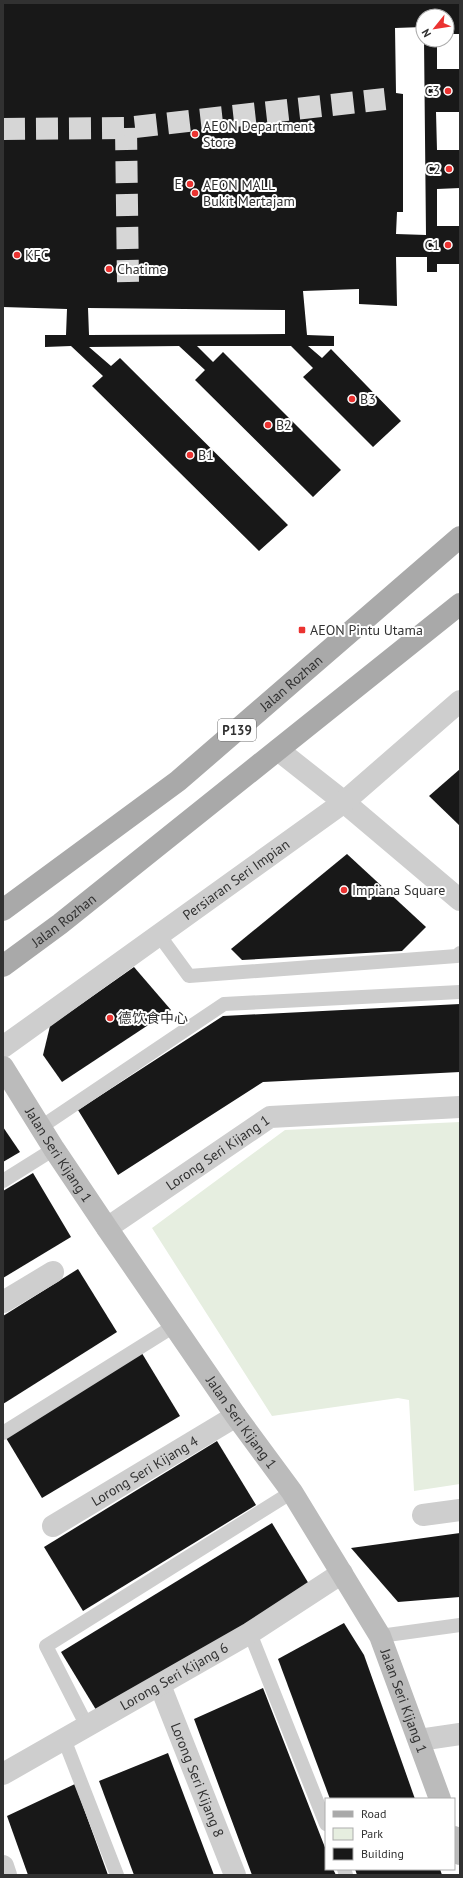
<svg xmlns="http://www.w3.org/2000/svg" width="463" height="1878" font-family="'PT Sans','Noto Sans SC',sans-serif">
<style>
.green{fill:#e6eee0}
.building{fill:#181818;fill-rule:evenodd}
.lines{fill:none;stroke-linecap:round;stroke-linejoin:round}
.street-tunnel{stroke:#d6d6d6;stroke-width:22;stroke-dasharray:22 11;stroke-linecap:butt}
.lane{stroke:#cecece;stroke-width:14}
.street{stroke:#cecece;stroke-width:22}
.secondary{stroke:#bbb;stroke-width:22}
.primary{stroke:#a9a9a9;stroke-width:22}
.poi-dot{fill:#eb3331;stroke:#fff;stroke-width:1.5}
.labels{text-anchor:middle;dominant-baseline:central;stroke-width:4;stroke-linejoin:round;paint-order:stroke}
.shield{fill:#fff;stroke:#6f6f6f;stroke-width:1}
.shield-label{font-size:13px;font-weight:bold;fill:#313131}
.poi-label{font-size:14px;fill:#313131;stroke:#fff;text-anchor:start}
.street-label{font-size:14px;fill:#313131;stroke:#fff}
</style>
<rect width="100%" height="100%" fill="#fff"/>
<path class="green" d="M460,1122V1484L414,1491L409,1400L398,1398L272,1416L152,1228L285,1130Z"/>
<g class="building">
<path d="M3,3H460V34H447V16H423V27L395,28L396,93L403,94V212H397L396,234L426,235L424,40H437V69H460V112H436L437,150H460V188L437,189V226H460V264H437V272H427V257H396L397,306L359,304V289L303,291L307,335L334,336V346H308L322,358L331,349L401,421L373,447L303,377L313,368L291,346H197L213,362L223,352L341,470L313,497L195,380L205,370L179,346L89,347L111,366L120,358L288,525L259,551L92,386L103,376L71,346L45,347V335H66L67,309L3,307ZM88,308L285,310V334L89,335Z"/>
<path d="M460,769V826L429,796Z"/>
<path d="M347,854L426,927L402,951L242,960L231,949Z"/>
<path d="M134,967L171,1010L62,1082L43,1055L50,1026Z"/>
<path d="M460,1004V1072L263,1082L118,1175L78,1110L223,1016Z"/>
<path d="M3,1127L20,1152L3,1162Z"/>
<path d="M33,1173L71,1237L3,1278V1191Z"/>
<path d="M78,1269L117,1332L3,1404V1316Z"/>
<path d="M140,1350L180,1416L42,1498L3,1433Z"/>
<path d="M217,1441L256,1505L83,1611L44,1547Z"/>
<path d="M272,1523L312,1589L101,1718L61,1652Z"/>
<path d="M460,1533V1597L398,1602L351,1548Z"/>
<path d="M344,1623L364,1655L415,1799H330L278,1659Z"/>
<path d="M263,1688L326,1850V1869H333L336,1875H252L194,1719Z"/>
<path d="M168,1753L214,1875H134L99,1781Z"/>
<path d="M75,1784L108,1875H28L7,1816Z"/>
<path d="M355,1869H440L442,1875H357Z"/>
</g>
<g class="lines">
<g class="street-tunnel">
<path d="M126,128L128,283"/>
<path d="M3,129L126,128L385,99"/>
</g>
<g class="lane">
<path d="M159,935L189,976L457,956L460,953"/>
<path d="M41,1127L224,1004L460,992"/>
<path d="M3,1181L54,1149"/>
<path d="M3,1433L174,1326"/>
<path d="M250,1633L326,1824"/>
<path d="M380,1636L460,1625"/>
<path d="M87,1726L46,1646L292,1492"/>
<path d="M64,1739L117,1875"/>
<path d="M344,1869L346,1875"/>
</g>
<g class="street">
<path d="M278,750L344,802L460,900"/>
<path id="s1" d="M3,1047L344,802L460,701"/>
<path id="s2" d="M107,1228L270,1117L460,1107"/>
<path d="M3,1302L53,1272"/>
<path d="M423,1515L460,1510"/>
<path id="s3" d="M53,1526L236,1416"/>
<path id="s4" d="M160,1685L235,1875"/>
<path d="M419,1740L460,1734"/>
<path id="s5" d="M3,1774L250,1633L342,1573"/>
<path d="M3,1866L6,1875"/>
</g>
<g class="secondary">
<path id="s6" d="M3,1067L54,1149L107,1228L236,1416L292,1492L380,1636L440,1799"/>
<path d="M454,1837L460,1854"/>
</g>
<g class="primary">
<path id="s7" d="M3,910L178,781L460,537"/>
<path id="s8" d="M3,966L60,924L460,604"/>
</g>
</g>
<g class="poi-dot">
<circle cx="448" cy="91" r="4"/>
<circle cx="195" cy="134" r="4"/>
<circle cx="449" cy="169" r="4"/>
<circle cx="190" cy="184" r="4"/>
<circle cx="195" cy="193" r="4"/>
<circle cx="448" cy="245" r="4"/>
<circle cx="17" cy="255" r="4"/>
<circle cx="109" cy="269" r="4"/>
<circle cx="352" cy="399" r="4"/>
<circle cx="268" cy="425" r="4"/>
<circle cx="190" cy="455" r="4"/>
<rect x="298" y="626" width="8" height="8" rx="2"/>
<circle cx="344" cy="890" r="4"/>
<circle cx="110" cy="1018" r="4"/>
</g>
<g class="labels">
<rect class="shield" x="218" y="719" width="38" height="22" rx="3"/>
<g class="shield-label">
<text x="237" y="730">P139</text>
</g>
<g class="poi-label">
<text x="440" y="91" text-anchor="end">C3</text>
<text x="203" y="126">AEON Department<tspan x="203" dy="16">Store</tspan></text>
<text x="441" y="169" text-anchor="end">C2</text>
<text x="182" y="184" text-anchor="end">E</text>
<text x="203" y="185">AEON MALL<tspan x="203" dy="16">Bukit Mertajam</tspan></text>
<text x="440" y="245" text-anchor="end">C1</text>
<text x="25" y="255">KFC</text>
<text x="117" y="269">Chatime</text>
<text x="360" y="399">B3</text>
<text x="276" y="425">B2</text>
<text x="198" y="455">B1</text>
<text x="310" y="630">AEON Pintu Utama</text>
<text x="352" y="890">Impiana Square</text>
<text x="118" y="1018">德饮食中心</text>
</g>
<g class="street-label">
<text stroke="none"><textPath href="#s7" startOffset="367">Jalan Rozhan</textPath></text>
<text stroke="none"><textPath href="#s1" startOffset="287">Persiaran Seri Impian</textPath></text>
<text stroke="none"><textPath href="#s8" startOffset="76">Jalan Rozhan</textPath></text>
<text stroke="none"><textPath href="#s2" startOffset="134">Lorong Seri Kijang 1</textPath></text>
<text stroke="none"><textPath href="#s6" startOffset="104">Jalan Seri Kijang 1</textPath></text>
<text stroke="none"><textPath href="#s6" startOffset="428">Jalan Seri Kijang 1</textPath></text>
<text stroke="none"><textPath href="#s3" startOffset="107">Lorong Seri Kijang 4</textPath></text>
<text stroke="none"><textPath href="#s5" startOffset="197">Lorong Seri Kijang 6</textPath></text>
<text stroke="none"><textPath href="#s6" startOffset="752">Jalan Seri Kijang 1</textPath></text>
<text stroke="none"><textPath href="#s4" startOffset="102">Lorong Seri Kijang 8</textPath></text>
</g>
</g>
<rect width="463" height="1878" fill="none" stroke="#313131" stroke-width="8"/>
<rect x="325" y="1798" width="130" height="72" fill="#ffffff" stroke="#adadad"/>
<rect x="333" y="1811" width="20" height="6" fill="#a9a9a9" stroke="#adadad"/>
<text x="361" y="1818" font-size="12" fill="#313131">Road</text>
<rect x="333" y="1828" width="20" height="12" fill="#e6eee0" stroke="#adadad"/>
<text x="361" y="1838" font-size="12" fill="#313131">Park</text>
<rect x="333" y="1848" width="20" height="12" fill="#181818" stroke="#adadad"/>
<text x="361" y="1858" font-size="12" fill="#313131">Building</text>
<g transform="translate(435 28) rotate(240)"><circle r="19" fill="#ffffff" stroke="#adadad"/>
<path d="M0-3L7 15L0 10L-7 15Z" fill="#eb3331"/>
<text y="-6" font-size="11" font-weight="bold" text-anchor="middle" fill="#313131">N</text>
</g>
</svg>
